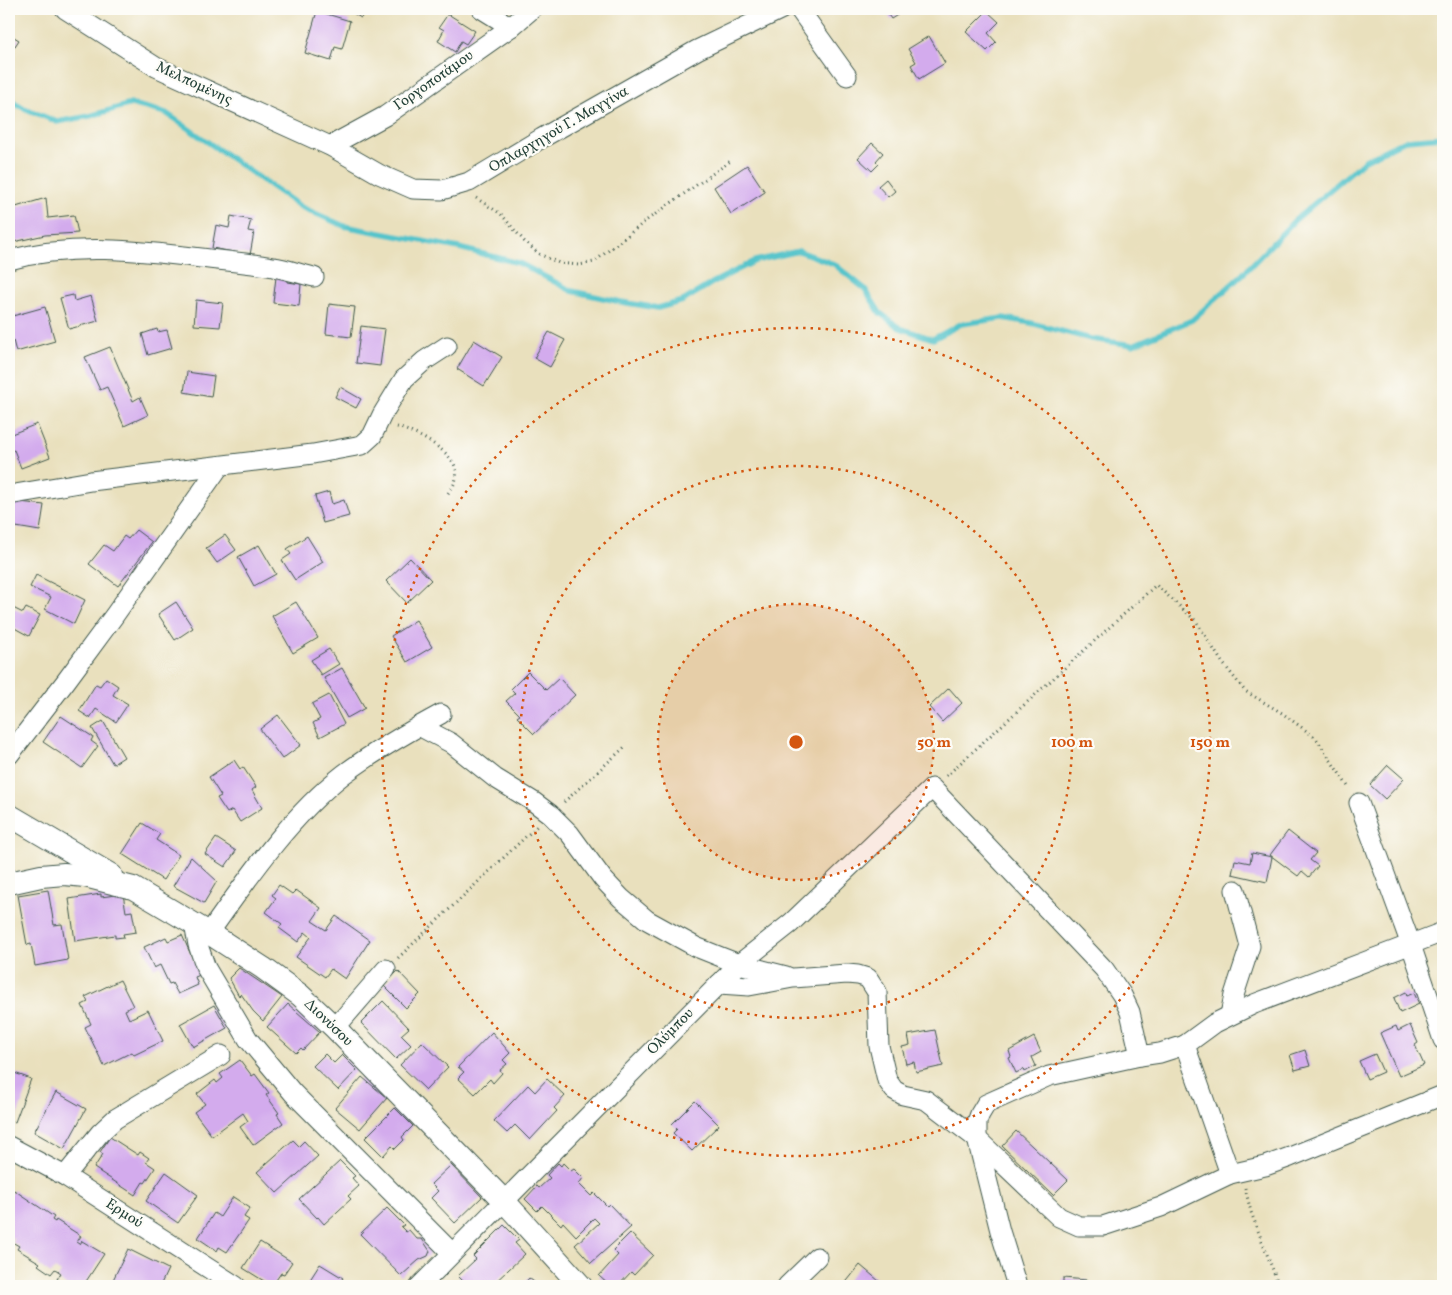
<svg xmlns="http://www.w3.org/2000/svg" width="1452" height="1295" font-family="Vollkorn,serif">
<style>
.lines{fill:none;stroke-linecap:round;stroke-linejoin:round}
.stream{stroke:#56c4cb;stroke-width:5.5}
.building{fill:#d3abed}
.minor-casing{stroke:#3d5549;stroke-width:21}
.tertiary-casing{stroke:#3d5549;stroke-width:24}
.path{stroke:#3d5549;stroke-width:3;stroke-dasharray:1 4;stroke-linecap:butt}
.minor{stroke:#fff;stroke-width:19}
.tertiary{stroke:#fff;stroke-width:22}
.ring{fill:none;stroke:#d45610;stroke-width:2.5;stroke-dasharray:2.5 5}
.labels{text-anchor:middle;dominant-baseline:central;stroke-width:4.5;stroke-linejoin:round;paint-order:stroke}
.street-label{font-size:15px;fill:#1f3d34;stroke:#fdfcf7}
.centre{fill:#d45610;stroke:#fdfcf7;stroke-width:2.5}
.ring-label{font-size:15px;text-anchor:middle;font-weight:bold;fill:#d45610;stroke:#fdfcf7;stroke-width:4.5;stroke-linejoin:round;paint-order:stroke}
</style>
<rect width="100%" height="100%" fill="#fdfcf7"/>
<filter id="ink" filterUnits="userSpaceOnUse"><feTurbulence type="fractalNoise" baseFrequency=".02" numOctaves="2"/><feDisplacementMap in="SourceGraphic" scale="10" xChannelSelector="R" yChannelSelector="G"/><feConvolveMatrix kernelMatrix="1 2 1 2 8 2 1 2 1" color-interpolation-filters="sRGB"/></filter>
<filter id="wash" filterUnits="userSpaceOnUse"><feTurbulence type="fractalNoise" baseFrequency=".0096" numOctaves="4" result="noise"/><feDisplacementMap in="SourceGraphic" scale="20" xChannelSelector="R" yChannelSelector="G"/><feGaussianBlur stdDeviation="1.12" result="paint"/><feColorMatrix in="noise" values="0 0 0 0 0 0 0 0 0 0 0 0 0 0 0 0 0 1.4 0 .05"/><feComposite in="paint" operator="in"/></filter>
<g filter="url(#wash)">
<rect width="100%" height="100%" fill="#e9e0bd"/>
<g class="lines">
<path class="stream" d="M9,96L17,105L57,122L90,116L131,104L166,113L301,207L344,226L459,248L519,263L572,291L621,302L658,308L683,301L712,283L755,261L799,251L834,264L865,289L880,313L900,328L933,339L961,324L1003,318L1031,323L1091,339L1133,345L1192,320L1242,275L1294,221L1365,160L1406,140L1443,137"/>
</g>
<g id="blocks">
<g class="building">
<path d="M346,9H367L361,18Z"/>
<path d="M884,9H907L891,19Z"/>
<path d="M317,11L350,21L342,49L335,47L331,61L305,53Z"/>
<path d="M987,11L999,22L988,33L996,42L987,51L966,32Z"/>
<path d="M448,14L475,31L466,44L461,41L455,52L438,41L444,30L439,27Z"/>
<path d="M9,34L19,40L9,55Z"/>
<path d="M929,36L945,63L919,79L911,65L916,62L908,49Z"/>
<path d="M872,143L883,153L876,161L879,164L872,171L858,158Z"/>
<path d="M747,165L765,192L731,214L714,187Z"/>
<path d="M886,179L895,191L888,197L878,186Z"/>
<path d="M46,198L48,218L74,215L78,233L45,235L9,243V209Z"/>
<path d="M231,216L251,220L248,231L254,232L250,255L212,248L216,225L229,228Z"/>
<path d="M276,277L288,279V282L301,284L299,306L273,303Z"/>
<path d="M73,295L74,301L91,296L98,321L69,329L60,298Z"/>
<path d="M196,300L223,303L220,327L194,325Z"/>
<path d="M329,304L355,307L351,337L326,334Z"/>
<path d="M45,307L55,341L16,352L9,325V317Z"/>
<path d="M361,326L385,329L380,366L356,363Z"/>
<path d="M157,329L158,332L167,330L172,348L148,355L142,334Z"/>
<path d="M549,332L565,340L550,367L534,358Z"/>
<path d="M474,340L502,357L484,386L457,369Z"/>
<path d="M110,347L133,401L140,397L148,415L124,426L107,387L100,390L85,357Z"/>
<path d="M187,372L214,376L211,397L184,392Z"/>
<path d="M340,387L361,399L356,408L335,397Z"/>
<path d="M37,424L50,457L21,468L14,450L9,452V435Z"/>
<path d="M329,492L332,504L344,500L349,516L323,523L315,496Z"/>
<path d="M13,501L44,505L40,531L10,526Z"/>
<path d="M136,530L152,542L118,586L89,564L104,545L113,551L124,536L128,539Z"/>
<path d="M225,535L236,550L217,563L206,548Z"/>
<path d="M307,536L323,562L295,580L282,560L291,554L287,549Z"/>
<path d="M259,545L276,574L254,586L238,557Z"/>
<path d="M410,558L431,580L407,603L386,581Z"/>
<path d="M36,575L85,600L74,624L45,609L51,597L30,587Z"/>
<path d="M176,602L193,628L175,640L158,614Z"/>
<path d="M296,602L318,638L293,653L272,616Z"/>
<path d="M9,606L23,613L26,608L40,615L29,636L9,625Z"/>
<path d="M416,620L432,647L407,662L391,636Z"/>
<path d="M329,649L339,664L321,675L311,660Z"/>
<path d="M342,668L365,708L347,718L324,678Z"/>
<path d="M528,672L546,690L559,678L575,695L534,734L517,717L520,715L506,701L515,693L511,689Z"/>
<path d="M106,678L118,686L113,695L128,704L116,722L96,709L90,718L79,711L96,684L100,686Z"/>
<path d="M949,688L962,703L942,722L929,707Z"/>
<path d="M329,695L344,724L320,737L313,723L320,719L312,704Z"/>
<path d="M278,715L301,745L282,759L260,729Z"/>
<path d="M61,716L93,737L91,741L98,746L82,768L43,742Z"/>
<path d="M103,721L124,757L113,764L92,728Z"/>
<path d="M234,760L240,769L243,767L256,787L252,790L262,808L240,822L232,810L227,813L217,798L221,796L209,777Z"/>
<path d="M1388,765L1404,779L1385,799L1370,785Z"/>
<path d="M142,823L160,834L156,840L179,855L163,880L122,854Z"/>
<path d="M1288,831L1316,853L1310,860L1318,866L1309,877L1302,871L1298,876L1270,855Z"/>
<path d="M216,838L236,851L225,867L205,854Z"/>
<path d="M1252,853L1272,857L1267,882L1232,874L1235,860L1250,863Z"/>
<path d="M191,857L217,881L204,903L173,886Z"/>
<path d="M279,885L292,894L296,890L321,908L312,921L326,930L336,916L370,940L345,979L331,969L325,977L296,957L311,937L305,932L298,942L279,928L282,924L266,912L276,898L272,895Z"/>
<path d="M48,890L54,925L62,924L68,960L35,966L31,944L27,945L18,895Z"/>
<path d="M101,894V897L123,894L126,912L132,911L136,932L123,934L124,937L115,938V935L75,941L69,899Z"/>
<path d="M182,935L200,975L195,977L198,985L178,994L172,983L169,984L160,965L154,968L144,947L166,937L168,941Z"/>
<path d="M239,968L282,997L263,1021L253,1011L241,994L239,996L229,978Z"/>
<path d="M398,971L420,994L406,1008L383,985Z"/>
<path d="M120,980L133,1006L125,1010L129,1019L148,1010L163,1041L134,1055L132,1052L104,1066L85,1027L91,1024L82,1005L88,1002L85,997Z"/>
<path d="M1406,992L1407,996L1414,993L1419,1004L1400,1013L1394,998Z"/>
<path d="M383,1001L409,1028L401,1035L411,1045L396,1059L361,1023Z"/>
<path d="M288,1004L320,1032L303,1050L301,1048L296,1053L267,1027Z"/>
<path d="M214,1005L227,1028L193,1047L180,1024Z"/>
<path d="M1410,1025L1418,1043L1415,1045L1424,1065L1399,1076L1380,1033L1396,1026L1398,1031Z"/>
<path d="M935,1030L943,1066L916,1072L914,1062L906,1064L902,1047L910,1045L908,1035Z"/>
<path d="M492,1032L510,1053L503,1060L507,1064L500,1070L502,1073L493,1083L490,1079L475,1094L458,1078L464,1072L458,1067Z"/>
<path d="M1034,1037L1041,1052L1032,1057L1036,1066L1025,1072L1024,1069L1016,1073L1009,1058L1011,1057L1009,1051Z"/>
<path d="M422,1042L448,1067L426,1090L400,1065Z"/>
<path d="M1305,1050L1310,1066L1295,1070L1290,1055Z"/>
<path d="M325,1054L334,1063L342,1055L357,1070L338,1090L313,1066Z"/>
<path d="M1375,1054L1383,1072L1367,1079L1359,1061Z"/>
<path d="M240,1060L252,1076L255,1074L269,1093L266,1095L279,1113L277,1114L283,1123L253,1145L240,1127L248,1121L243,1113L212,1136L194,1112L205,1104L197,1094L215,1080L217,1083L223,1078L220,1074Z"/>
<path d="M9,1071L31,1079L15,1122L9,1120Z"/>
<path d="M362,1077L387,1098L360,1129L335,1108Z"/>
<path d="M547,1079L565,1096L554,1108L557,1111L530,1140L515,1125L507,1133L494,1121L528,1085L535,1092Z"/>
<path d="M56,1092L86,1109L64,1149L34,1132Z"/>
<path d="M695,1101L719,1125L692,1151L673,1133L677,1129L672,1124Z"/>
<path d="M395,1108L413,1126L402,1137L404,1140L395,1149L392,1146L383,1156L365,1138Z"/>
<path d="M1016,1131L1068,1180L1053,1195L1002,1146Z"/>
<path d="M110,1137L138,1155L140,1152L149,1158L146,1162L155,1168L145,1183L143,1182L135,1195L94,1168L103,1154L100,1152Z"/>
<path d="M293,1140L299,1146L304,1141L318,1156L277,1193L257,1172Z"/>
<path d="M340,1161L355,1176L352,1178L359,1186L348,1196L351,1199L324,1224L318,1217L317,1218L299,1199Z"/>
<path d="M558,1163L561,1166L563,1163L571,1171L574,1169L583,1178L579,1184L591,1196L594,1193L607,1206L609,1204L631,1227L591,1263L575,1245L599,1223L594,1218L576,1236L563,1222L561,1225L542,1206L537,1211L525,1199L537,1186L539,1188L550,1178L547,1175Z"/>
<path d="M451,1165L482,1197L455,1223L431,1198L438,1191L431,1184Z"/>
<path d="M166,1172L198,1195L178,1223L146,1201Z"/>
<path d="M14,1190L54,1217L52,1220L55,1222L56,1220L81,1236L77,1242L80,1244L82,1241L104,1254L83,1286H65L66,1285L57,1279L61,1273L55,1269L51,1274L38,1265L40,1263L17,1249L19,1246L12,1242L14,1239L9,1236V1195L10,1196Z"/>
<path d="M233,1197L250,1208L244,1217L249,1220L227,1252L219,1247L217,1251L198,1238L214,1213L220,1217Z"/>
<path d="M387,1208L404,1225L401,1227L406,1232L409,1230L417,1239H422L430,1251L428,1256L419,1260L401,1276L360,1234Z"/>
<path d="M504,1225L519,1240L515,1243L525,1254L491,1286H473L472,1285L468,1286L458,1276L476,1259L473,1256Z"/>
<path d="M630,1233L653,1255L634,1275L631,1272L618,1286H610L599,1276L618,1255L613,1250Z"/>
<path d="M260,1242L292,1262L284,1274L281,1273L272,1286L243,1268Z"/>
<path d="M128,1249L168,1269L160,1286H110Z"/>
<path d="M320,1264L343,1278L341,1281L349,1286H306Z"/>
<path d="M860,1265L879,1281L875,1286H843Z"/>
<path d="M529,1278L539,1286H522Z"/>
<path d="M1063,1278L1087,1280V1286H1063Z"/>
</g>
</g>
</g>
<g filter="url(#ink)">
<use href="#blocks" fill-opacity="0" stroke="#3d5549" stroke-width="1"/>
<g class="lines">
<g class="minor-casing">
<g id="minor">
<path d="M65,9L156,67L330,146L379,174L413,189L442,190L469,182L542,138L697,50L782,9"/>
<path d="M482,9L511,27"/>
<path d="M799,9L847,76"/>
<path d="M330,146L385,116L511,27L532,9"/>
<path d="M9,260C72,243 137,250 201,258C225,261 250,263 273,267C287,269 300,274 314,277"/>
<path d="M9,495L91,481L313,454L362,445L372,436L382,415L404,379L424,361L447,346"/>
<path d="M419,726L451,743L495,778L534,802L550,814L570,834L603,879L621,898L647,920L696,947L721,957L739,964L786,976"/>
<path d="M9,755L66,681L114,616L219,467"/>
<path d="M1359,803L1411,945L1443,1040"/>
<path d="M194,924L198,945L206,968L248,1039L293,1093L452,1253"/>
<path d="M209,933C248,878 291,815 344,774C375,751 408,732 441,714"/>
<path d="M719,984L749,986L793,978L847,974L858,975L868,978L877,992L879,1046L887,1080L894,1090L903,1095L926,1100L977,1139L1059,1217L1079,1226H1103L1161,1207L1230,1174L1265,1166L1290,1157L1443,1095"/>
<path d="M1230,1015L1234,995L1250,946L1235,890"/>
<path d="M335,1028L386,969"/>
<path d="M9,1146L65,1176L236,1286"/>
<path d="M1230,1174L1185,1045L1215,1023L1254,1004L1443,932"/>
<path d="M65,1176L100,1133L115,1119L221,1055"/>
<path d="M420,1286L739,964L791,923L932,788L1104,969L1122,995L1130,1012L1140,1056L1160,1053L1185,1045"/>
<path d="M787,1286L817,1257"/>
<path d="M1017,1286L1000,1231L977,1139V1122L980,1114L986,1104L1049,1076L1140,1056"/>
</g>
</g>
<g class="tertiary-casing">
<g id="tertiary">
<path d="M9,815L111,875"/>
<path d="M9,883L41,876L64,874L85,876L133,888L209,933L263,968L300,995L335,1028L504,1201L581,1286"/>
</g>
</g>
<g class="path">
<path d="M476,198L501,214L524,241L539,254L559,263L579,265L594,262L647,220L732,160"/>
<path d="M397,427C415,432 462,454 456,478C455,485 450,490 446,496"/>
<path d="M946,776L1156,585L1196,621L1222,662L1245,691L1282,713L1316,738L1349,788"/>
<path d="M564,802L627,745"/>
<path d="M398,958L537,826"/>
<path d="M1245,1188L1251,1212L1279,1286"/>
</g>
<use href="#minor" class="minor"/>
<use href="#tertiary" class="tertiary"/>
</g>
</g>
<circle cx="796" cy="742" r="138" fill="#d45610" fill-opacity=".12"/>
<g class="ring">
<circle cx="796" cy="742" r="138"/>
<circle cx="796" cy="742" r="276"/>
<circle cx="796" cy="742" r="414"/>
</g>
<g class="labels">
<g class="street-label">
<text transform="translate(434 81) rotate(-35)">Γοργοποτάμου</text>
<text transform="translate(194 84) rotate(25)">Μελπομένης</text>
<text transform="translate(559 130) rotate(-30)">Οπλαρχηγού Γ. Μαγγίνα</text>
<text transform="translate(328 1023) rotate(44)">Διονύσου</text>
<text transform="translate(671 1032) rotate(-45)">Ολύμπου</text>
<text transform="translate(124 1214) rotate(33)">Ερμού</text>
</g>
</g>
<circle cx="796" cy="742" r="8" class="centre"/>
<g class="ring-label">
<text x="934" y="747">50 m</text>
<text x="1072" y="747">100 m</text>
<text x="1210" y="747">150 m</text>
</g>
<rect width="1452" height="1295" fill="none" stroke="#fdfcf7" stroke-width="30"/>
</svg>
